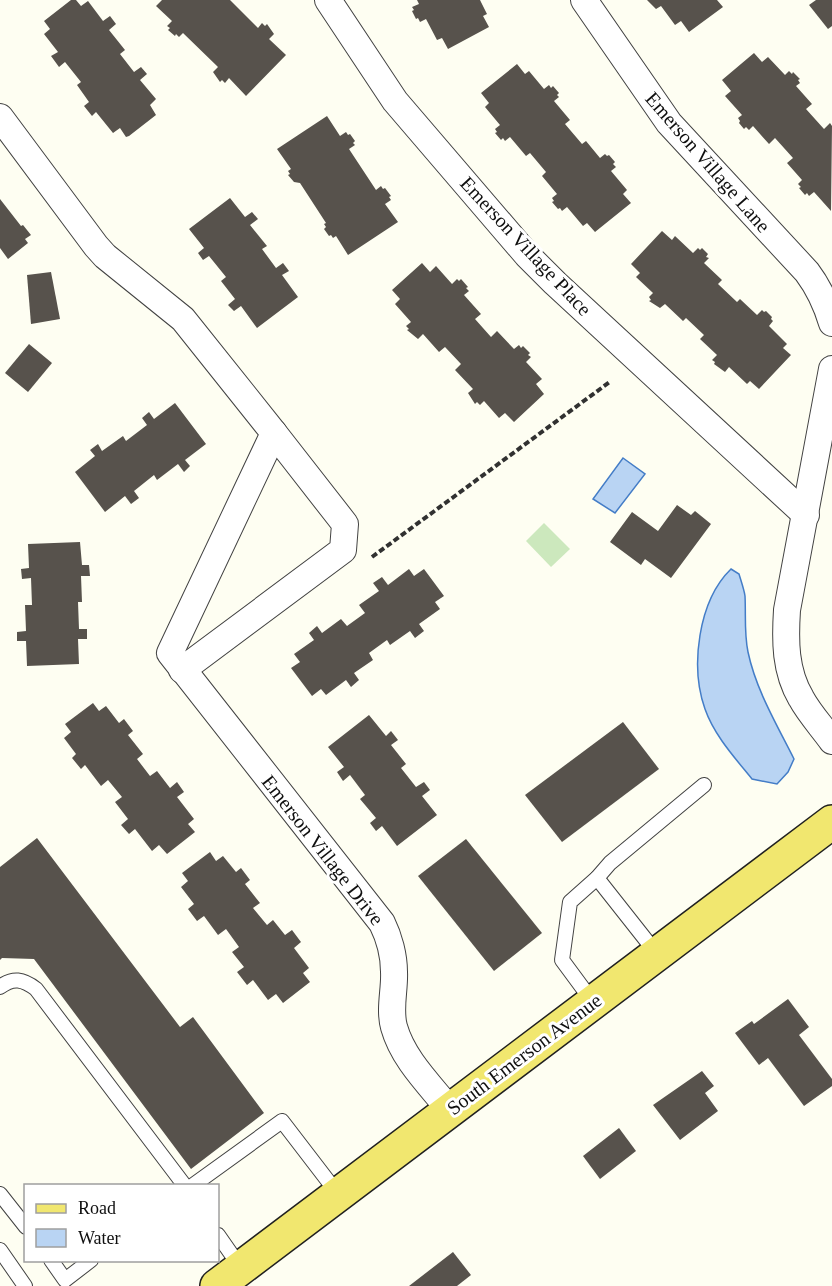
<svg xmlns="http://www.w3.org/2000/svg" width="832" height="1286" font-family="'Times New Roman',serif">
<style>
.green{fill:#cce8bd}
.water{fill:#b9d4f3;stroke:#447dc7;stroke-width:1.5}
.building{fill:#57524c}
.lines{fill:none;stroke-linecap:round;stroke-linejoin:round}
.service-casing{stroke:#424242;stroke-width:16}
.minor-casing{stroke:#424242;stroke-width:28}
.primary-casing{stroke:#202020;stroke-width:36}
.path{stroke:#313131;stroke-width:4;stroke-dasharray:6 3;stroke-linecap:butt}
.service{stroke:#fff;stroke-width:14}
.minor{stroke:#fff;stroke-width:26}
.primary{stroke:#f1e76f;stroke-width:33}
.labels{text-anchor:middle;dominant-baseline:central;stroke-width:6;stroke-linejoin:round;paint-order:stroke}
.street-label{font-size:20px;fill:#0f0f0f;stroke:#fff}
</style>
<rect width="100%" height="100%" fill="#fefef2"/>
<path class="green" d="M544,523L570,549L551,567L526,541Z"/>
<g class="water">
<path d="M623,458L645,474L615,513L593,499Z"/>
<path d="M731,569L739,574C741,581 744,589 745,596C746,615 744,633 748,652C756,690 777,725 794,759L788,772L777,784L752,779C735,758 714,735 705,709C690,667 698,601 731,569Z"/>
</g>
<g class="building">
<path d="M71,0H76L81,6L88,1L103,21L110,16L116,24L109,30L125,50L120,54L134,72L141,67L147,74L140,80L156,99L150,105L156,115L129,136L126,137L120,128L113,133L96,112L92,116L84,106L89,102L77,85L81,82L65,62L59,67L51,56L58,52L44,34L50,29L44,21Z"/>
<path d="M162,0H230L258,28L262,23L265,26L267,24L274,34L269,39L286,55L246,96L229,78L225,83L222,80L220,82L213,72L218,67L183,33L179,37L176,34L175,36L168,30L170,28L167,26L172,21L156,6Z"/>
<path d="M417,0H480L487,14L483,16L489,27L448,49L442,38L437,40L426,19L420,22L418,18L416,19L412,11L414,10L412,7L419,4Z"/>
<path d="M647,0H717L723,7L689,32L681,21L675,25L661,6L656,9Z"/>
<path d="M816,0H832V26L828,29L809,5Z"/>
<path d="M754,53L762,62L768,57L785,75L789,71L792,74L793,72L800,79L798,80L800,83L796,86L812,104L806,109L824,129L830,123L832,126L831,211L814,192L809,196L807,193L805,195L799,188L801,187L798,184L802,180L787,163L793,158L775,138L769,144L753,126L749,130L746,127L744,129L739,123L740,121L738,118L742,115L725,96L731,91L722,80Z"/>
<path d="M517,64L525,74L529,71L544,89L549,85L551,88L553,86L559,93L557,95L559,97L554,101L570,120L565,124L582,144L586,141L600,158L605,154L607,156L609,155L615,162L613,164L616,167L611,171L627,190L623,194L631,203L595,232L587,223L583,226L567,207L562,211L560,208L558,209L552,202L554,201L552,198L557,194L542,176L546,172L530,153L526,156L510,137L505,141L503,138L501,140L495,133L497,132L495,129L500,125L485,107L489,103L481,93Z"/>
<path d="M327,116L340,136L346,132L348,135L350,134L355,141L353,143L355,145L349,149L376,190L381,186L383,189L385,188L391,196L389,197L391,200L385,204L398,222L348,255L336,236L333,238L331,235L329,236L324,229L326,227L324,224L326,223L300,183L294,182L288,175L290,174L288,171L291,169L277,149Z"/>
<path d="M230,198L245,217L252,212L258,219L250,225L267,246L262,249L276,268L283,263L289,271L282,275L298,297L257,328L241,306L234,311L228,305L235,299L221,281L226,277L209,256L203,260L198,253L204,248L189,229Z"/>
<path d="M0,199L21,226L23,225L31,235L25,239L28,243L8,259L0,248Z"/>
<path d="M662,231L672,240L675,236L693,253L698,248L700,250L702,248L708,254L706,257L709,258L704,263L722,280L718,284L737,302L740,299L757,315L762,310L764,312L766,311L772,317L771,319L773,321L769,326L787,344L783,348L791,355L759,389L750,381L747,384L729,367L725,372L714,364L715,362L712,360L717,355L700,339L704,335L686,318L683,321L665,304L660,308L649,301L651,300L649,297L653,293L636,277L640,273L631,264Z"/>
<path d="M422,263L430,272L436,266L452,284L457,279L459,281L461,279L468,287L466,288L469,291L464,295L481,314L475,319L491,337L497,331L514,349L519,345L521,348L523,346L530,353L528,355L531,357L526,362L542,379L536,384L544,394L514,422L505,413L499,418L484,401L480,405L477,402L475,404L468,393L473,389L455,370L461,364L445,347L439,352L423,334L418,339L407,330L409,329L406,326L411,322L395,304L400,299L392,290Z"/>
<path d="M51,272L60,319L31,324L27,275Z"/>
<path d="M29,344L52,363L28,392L5,373Z"/>
<path d="M175,403L206,444L185,460L190,466L184,472L178,464L157,480L154,475L134,491L139,498L131,504L125,496L105,512L75,472L95,456L90,450L98,444L102,451L123,436L126,441L147,425L142,418L149,412L154,419Z"/>
<path d="M677,505L691,515L695,511L711,524L671,578L645,559L641,565L610,542L632,512L658,531Z"/>
<path d="M80,542L82,565H89L90,576H81L82,602H78L79,629H87V639H78L79,664L27,666L26,641H17V632L26,631L25,605H32L31,578L22,579L21,569L29,568L28,544Z"/>
<path d="M409,569L414,576L424,569L444,596L435,602L440,609L419,624L424,631L415,638L410,631L390,645L387,640L369,653L373,660L354,673L359,680L351,687L346,680L326,695L321,689L312,696L291,668L300,662L294,654L314,640L309,633L317,626L322,633L341,619L347,626L365,613L359,605L379,591L373,583L382,577L388,585Z"/>
<path d="M93,703L99,711L106,706L119,723L124,719L133,731L128,735L143,754L137,759L150,776L157,771L170,788L177,782L184,792L177,797L194,819L188,824L195,832L167,854L159,845L152,851L135,829L129,834L121,825L128,819L115,802L122,797L108,780L101,786L85,765L81,769L72,758L76,754L64,738L71,732L65,724Z"/>
<path d="M369,715L386,736L391,731L398,740L391,745L406,764L401,768L416,787L424,782L430,790L422,796L437,815L397,846L382,826L376,831L370,823L376,818L360,799L365,795L350,775L343,781L337,772L344,767L328,747Z"/>
<path d="M623,722L659,769L562,842L525,795Z"/>
<path d="M37,838L180,1027L193,1017L264,1113L191,1169L34,959L2,958L0,960V867Z"/>
<path d="M466,839L542,933L494,971L418,876Z"/>
<path d="M210,852L216,861L223,856L236,872L241,868L250,880L245,884L260,903L253,908L267,925L273,920L285,935L292,930L301,942L294,948L309,968L303,973L310,982L283,1003L276,994L268,1000L253,980L247,985L237,972L244,967L232,952L239,947L226,929L218,935L204,916L197,921L188,909L194,904L181,887L188,881L182,873Z"/>
<path d="M788,999L809,1027L799,1035L832,1079V1086L804,1106L768,1058L759,1065L735,1033L752,1021L754,1024Z"/>
<path d="M702,1071L714,1086L705,1093L718,1111L680,1140L653,1105Z"/>
<path d="M619,1128L636,1151L600,1179L583,1156Z"/>
<path d="M453,1252L471,1275L457,1286H409Z"/>
</g>
<g class="lines">
<g class="service-casing">
<g id="service">
<path d="M597,878L610,863L704,785"/>
<path d="M0,987C13,977 23,979 36,989L185,1186"/>
<path d="M593,1002L562,960L570,902L597,878L657,954"/>
<path d="M192,1186L282,1121L338,1194"/>
<path d="M0,1194L26,1227"/>
<path d="M218,1235L241,1268"/>
<path d="M0,1250L25,1286"/>
<path d="M51,1260L65,1280L91,1260"/>
</g>
</g>
<g class="minor-casing">
<g id="minor">
<path d="M328,0L395,101L527,255L555,283L806,515"/>
<path d="M584,0L669,123L807,272C819,288 826,303 832,323"/>
<path d="M0,117L96,246L105,256L183,319L274,433L170,653L382,923C389,937 394,956 394,972C395,989 389,1009 394,1027C403,1059 429,1084 450,1110"/>
<path d="M832,369L787,610C785,641 785,671 801,698C809,713 822,727 832,741"/>
<path d="M182,670L343,550L345,524L274,433"/>
</g>
</g>
<g class="primary-casing">
<path id="primary" d="M217,1286L832,822"/>
</g>
<path class="path" d="M372,557L611,381"/>
<use href="#service" class="service"/>
<use href="#minor" class="minor"/>
<use href="#primary" class="primary"/>
</g>
<g class="labels">
<g class="street-label">
<text transform="translate(708 162) rotate(49)">Emerson Village Lane</text>
<text transform="translate(526 246) rotate(47)">Emerson Village Place</text>
<text transform="translate(323 850) rotate(52)">Emerson Village Drive</text>
<text transform="translate(524 1054) rotate(-37)">South Emerson Avenue</text>
</g>
</g>
<rect x="24" y="1184" width="195" height="78" fill="#ffffff" stroke="#9f9f9f" stroke-width="1.5"/>
<rect x="36" y="1204" width="30" height="9" fill="#f1e76f" stroke="#9f9f9f" stroke-width="1.5"/>
<text x="78" y="1214" font-size="18" fill="#0f0f0f">Road</text>
<rect x="36" y="1229" width="30" height="18" fill="#b9d4f3" stroke="#9f9f9f" stroke-width="1.5"/>
<text x="78" y="1244" font-size="18" fill="#0f0f0f">Water</text>
</svg>
